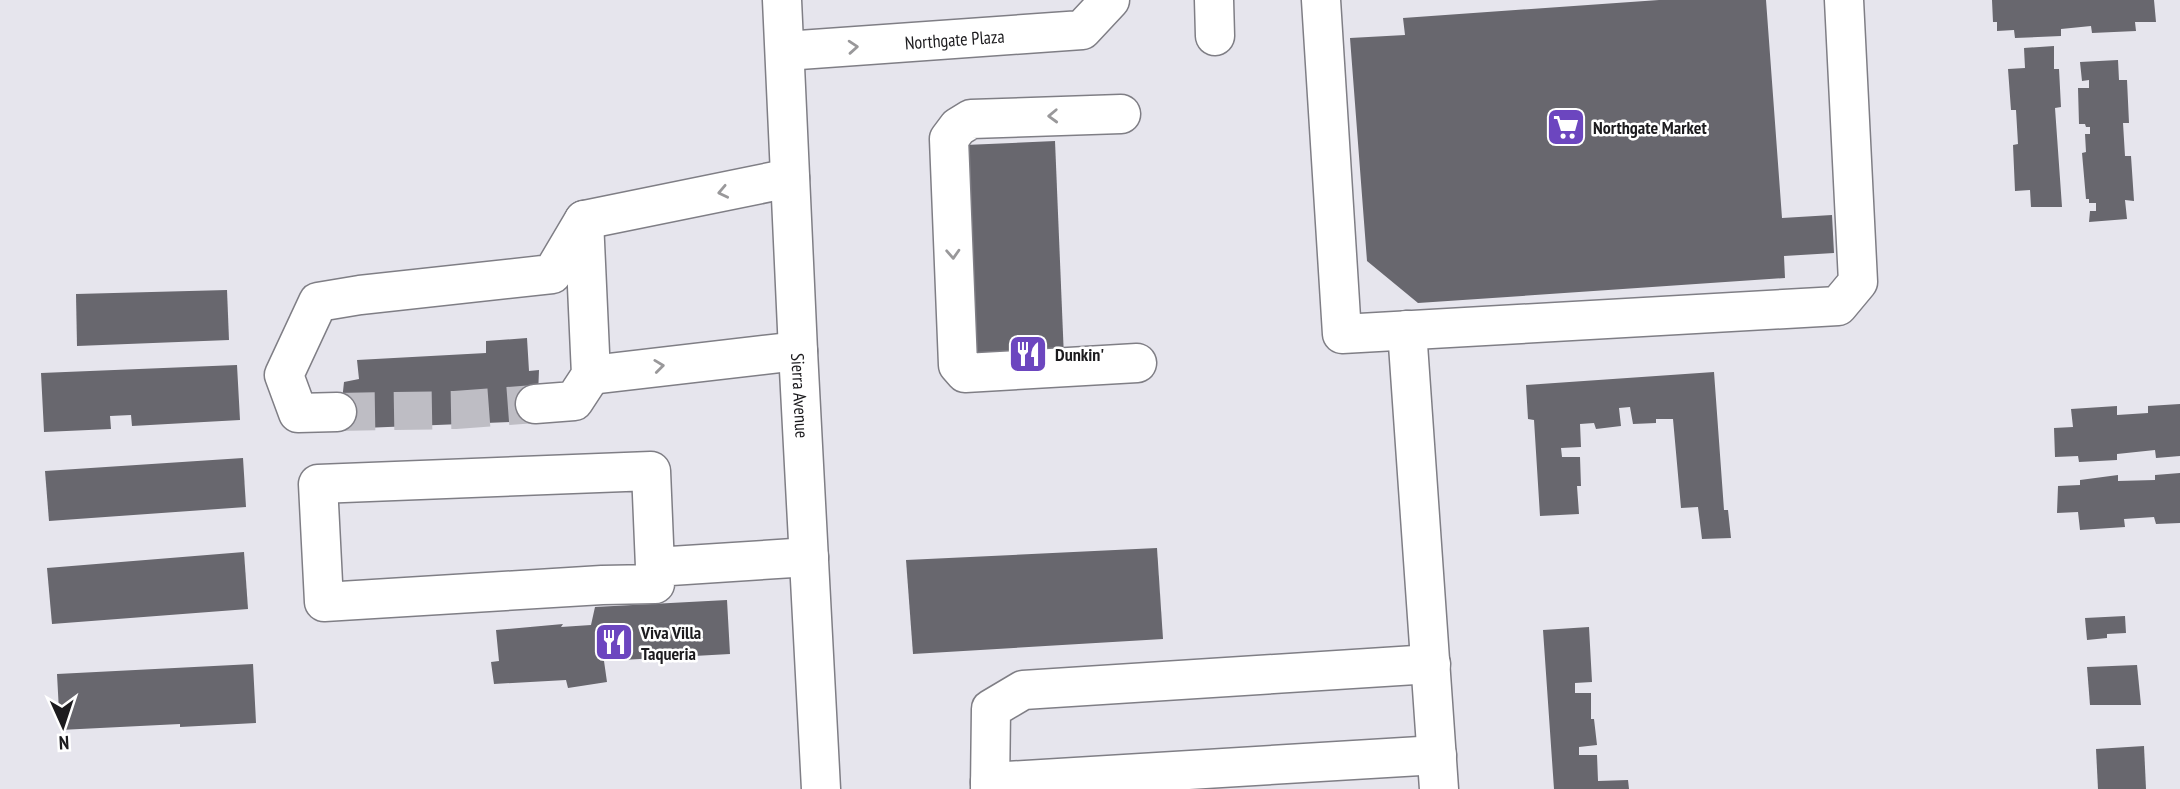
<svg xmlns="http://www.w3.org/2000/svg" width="2180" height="789" font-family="'PT Sans Narrow',sans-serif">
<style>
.building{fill:#68676e}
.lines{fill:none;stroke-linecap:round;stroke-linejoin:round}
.minor-tunnel{stroke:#bebdc4;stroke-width:38;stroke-dasharray:38 19;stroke-linecap:butt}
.minor-casing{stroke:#7f7e85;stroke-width:41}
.major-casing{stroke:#7f7e85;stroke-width:41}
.minor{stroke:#fff;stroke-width:38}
.major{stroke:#fff;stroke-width:38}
.oneway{stroke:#99989a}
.labels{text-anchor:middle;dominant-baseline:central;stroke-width:5;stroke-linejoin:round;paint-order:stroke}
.street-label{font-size:18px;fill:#1c1b1e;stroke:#fff}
.poi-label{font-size:18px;font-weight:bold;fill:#1c1b1e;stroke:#fff;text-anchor:start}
</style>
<rect width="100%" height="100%" fill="#e6e5ed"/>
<g class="building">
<path d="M1659,0H1766L1782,218L1832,215L1834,253L1784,256L1785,278L1418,303L1367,261L1350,38L1405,35L1403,18Z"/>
<path d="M1992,0H2154L2156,22H2135L2136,31L2092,33L2091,26L2061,29V36L2015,38L2014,30L1997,31V22H1993Z"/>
<path d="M2054,46V69H2059L2061,107L2055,108L2062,207H2031L2030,190L2015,191L2013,145L2018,144L2016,110H2011L2008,69L2025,68L2024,48Z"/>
<path d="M2118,60L2119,80H2127L2129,123H2123L2125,156H2131L2134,201L2125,200L2127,219L2089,222L2090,211H2096V203H2089V199H2086L2082,153L2086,152L2085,134H2090V127H2086L2085,124H2079L2078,88H2089V80L2082,81L2080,62Z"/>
<path d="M1055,141L1064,358L975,362L965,145Z"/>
<path d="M227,290L229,340L77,346L76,294Z"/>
<path d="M527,338L529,371L539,370L537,421L339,429L344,382L359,379L357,360L486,353V341Z"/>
<path d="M237,365L240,420L132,426L131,415L110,416L111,429L44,432L41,373Z"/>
<path d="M1714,372L1724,510H1728L1731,538L1702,539L1698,507L1681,508L1673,419H1656V423L1633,424L1630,407L1619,408L1621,426L1596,429L1594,423L1580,424L1581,447L1561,448L1562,457H1580L1581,486H1577L1579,514L1540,516L1534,420L1528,419L1526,385Z"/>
<path d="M2180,404V456L2156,458L2155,450L2117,454V460L2079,462L2078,456L2055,457L2054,428L2073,427L2071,409L2117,406V415L2148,413V406Z"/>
<path d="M243,458L246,507L49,521L45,471Z"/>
<path d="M2180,473V523L2156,524L2154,517L2124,519L2125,527L2080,530L2078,512L2057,513L2058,486L2080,485V480L2118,475V481L2155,480V475Z"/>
<path d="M1157,548L1163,639L913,654L906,560Z"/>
<path d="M244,552L248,609L52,624L47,568Z"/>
<path d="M727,600L730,654L604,661L607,682L568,688L566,680L494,684L491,662L499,661L496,630L563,624L561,627L591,625L595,607Z"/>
<path d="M2125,616L2126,633L2107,634V638L2087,640L2085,618Z"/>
<path d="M1589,627L1592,682L1575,683V693H1591V719H1594L1597,745L1579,747V755H1597L1598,781L1628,780L1629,789H1554L1543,630Z"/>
<path d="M253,664L256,723L180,727V724L60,730L57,674Z"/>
<path d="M2137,665L2141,705H2090L2087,667Z"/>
<path d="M2144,746L2146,789H2098L2096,749Z"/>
</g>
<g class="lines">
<path class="minor-tunnel" d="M337,412L455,410L535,404"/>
<g class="minor-casing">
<g id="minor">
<path d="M1214,0L1215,36"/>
<path d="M1321,0L1342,334L1838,306L1858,282L1844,0"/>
<path id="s1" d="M785,51L1082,30L1110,0"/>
<path d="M1121,114L971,119L958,127L949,139L958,365L965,373L1137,363"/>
<path d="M1407,330L1439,789"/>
<path d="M591,375L798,351"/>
<path d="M535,404L574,401L591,375L584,220"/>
<path d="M337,412L298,413L284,375L318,302L360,295L552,274L584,220L790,178"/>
<path d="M655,567V584L602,585L324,602L318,484L651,471L655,567L809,557"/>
<path d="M990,782L1437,755"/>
<path d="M990,789L991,709L1023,690L1431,664"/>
</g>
</g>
<g class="major-casing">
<g id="major">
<path id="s2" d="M782,0L798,351L821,789"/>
</g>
</g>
<use href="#minor" class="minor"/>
<use href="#major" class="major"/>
</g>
<defs><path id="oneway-chevron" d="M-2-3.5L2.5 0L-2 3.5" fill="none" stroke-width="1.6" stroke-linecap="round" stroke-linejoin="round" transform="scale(1.75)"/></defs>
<g class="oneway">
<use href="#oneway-chevron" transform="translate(853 47) rotate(-4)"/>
<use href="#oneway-chevron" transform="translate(1053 116) rotate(178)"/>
<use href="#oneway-chevron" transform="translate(723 192) rotate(168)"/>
<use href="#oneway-chevron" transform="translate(953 254) rotate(87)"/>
<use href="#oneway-chevron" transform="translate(659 366) rotate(-7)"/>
</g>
<defs>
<g id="supermarket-square" transform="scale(2.0125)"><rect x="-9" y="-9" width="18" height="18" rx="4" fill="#6c46bf" stroke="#fff"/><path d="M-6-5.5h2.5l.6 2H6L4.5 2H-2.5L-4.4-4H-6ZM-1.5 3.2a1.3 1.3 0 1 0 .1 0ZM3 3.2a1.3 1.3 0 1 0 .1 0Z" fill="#fff"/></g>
<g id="restaurant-square" transform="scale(2.0125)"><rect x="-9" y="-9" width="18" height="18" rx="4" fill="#6c46bf" stroke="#fff"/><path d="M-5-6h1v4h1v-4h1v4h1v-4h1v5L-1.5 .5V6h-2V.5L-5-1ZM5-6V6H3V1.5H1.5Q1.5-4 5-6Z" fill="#fff"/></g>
</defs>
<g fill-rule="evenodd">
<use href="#supermarket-square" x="1566" y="127"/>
<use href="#restaurant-square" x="1028" y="354"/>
<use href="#restaurant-square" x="614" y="642"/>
</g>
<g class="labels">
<g class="street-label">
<text stroke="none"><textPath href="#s1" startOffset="170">Northgate Plaza</textPath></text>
<text stroke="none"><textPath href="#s2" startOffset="396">Sierra Avenue</textPath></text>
</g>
<g class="poi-label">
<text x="1593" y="127">Northgate Market</text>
<text x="1055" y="354">Dunkin'</text>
<text x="641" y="632">Viva Villa<tspan x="641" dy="21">Taqueria</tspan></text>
</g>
</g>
<g transform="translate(63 726) rotate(177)" stroke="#ffffff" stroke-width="5" paint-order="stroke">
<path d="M0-5L12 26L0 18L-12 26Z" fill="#1c1b1e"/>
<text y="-10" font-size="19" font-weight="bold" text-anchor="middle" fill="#1c1b1e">N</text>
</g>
</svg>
